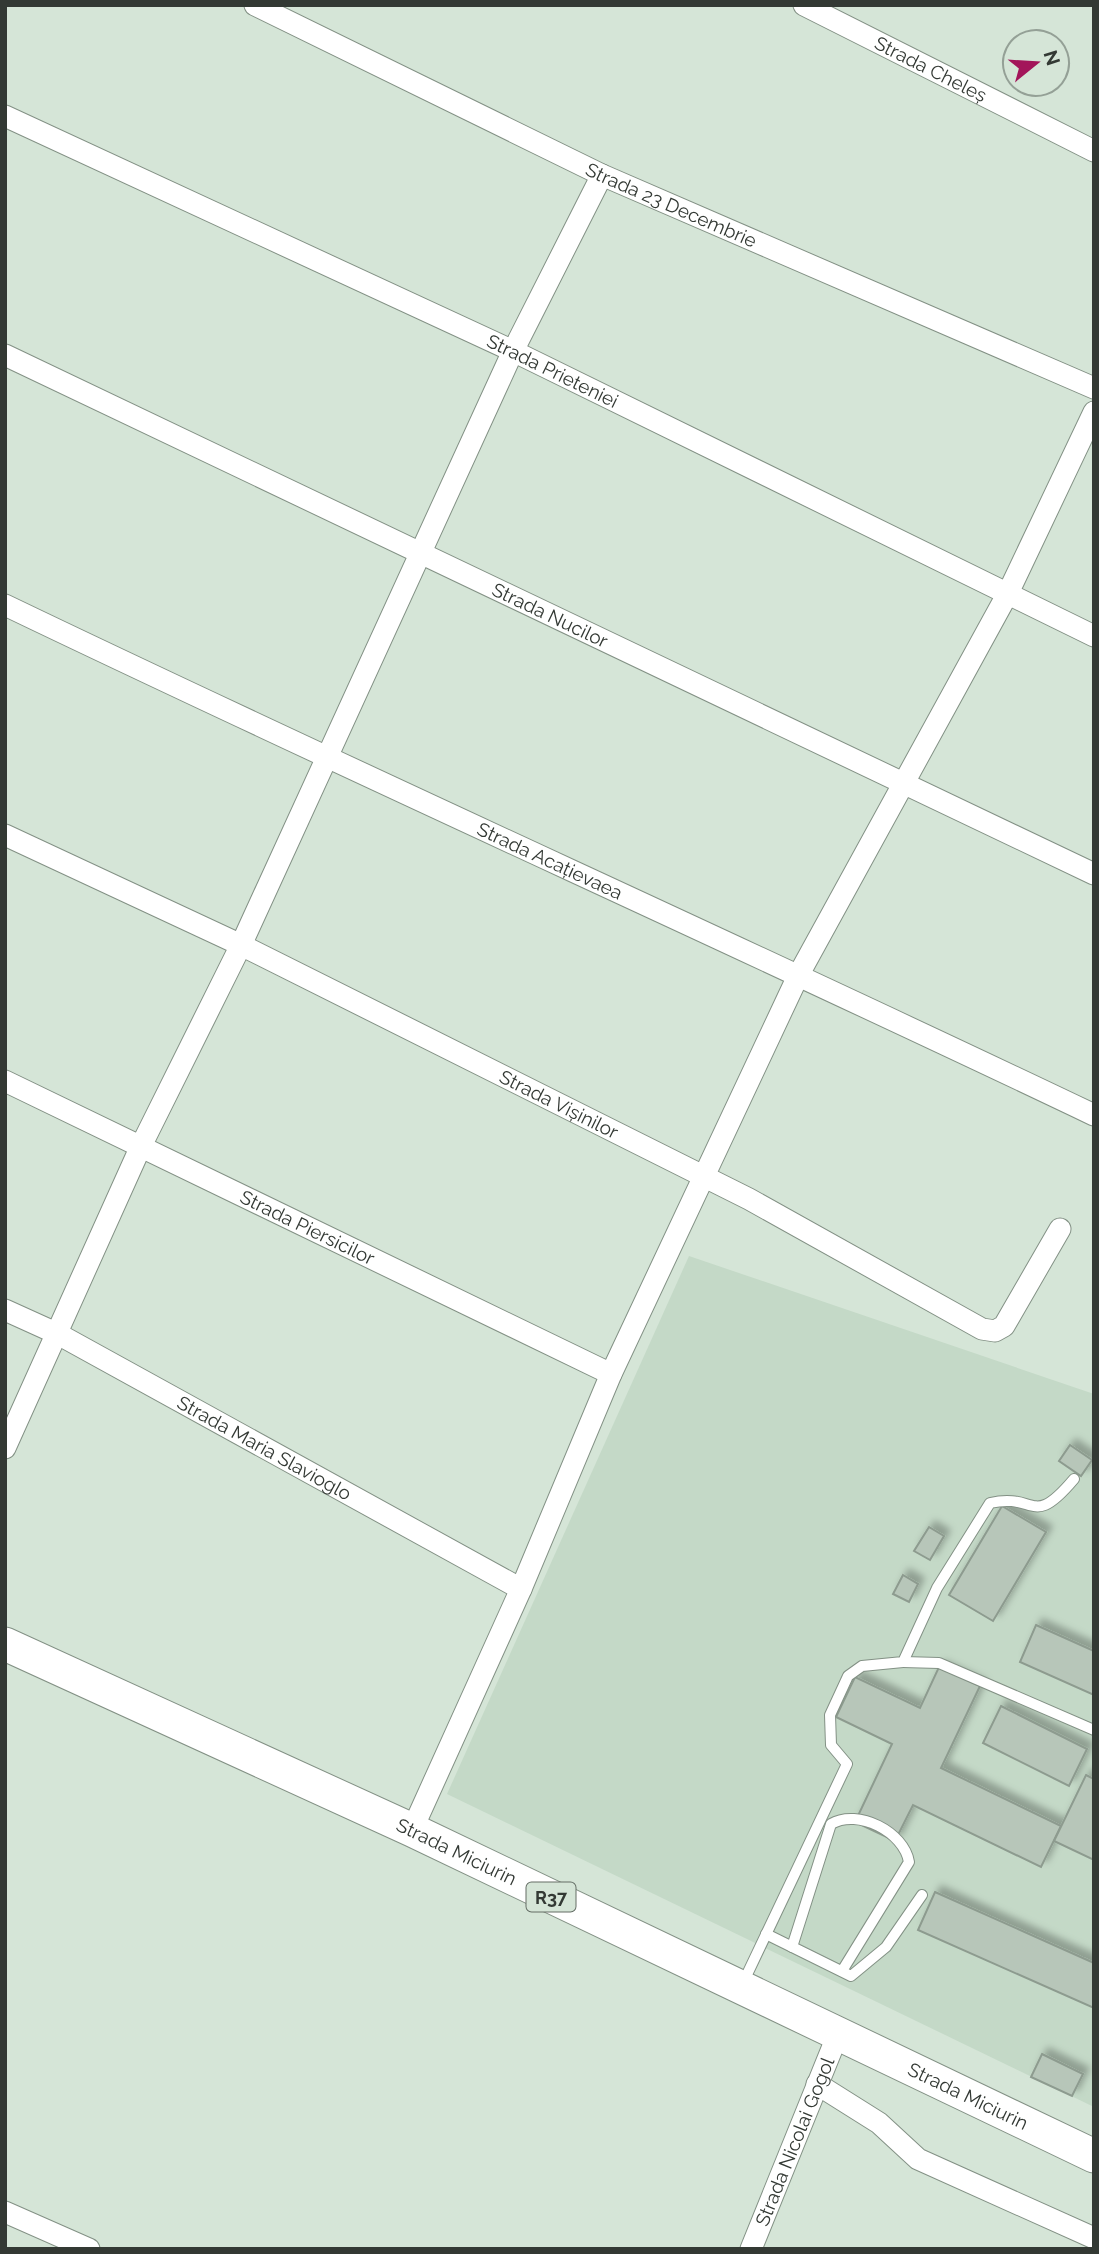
<svg xmlns="http://www.w3.org/2000/svg" width="1099" height="2254" font-family="Raleway,sans-serif">
<style>
.built{fill:#c4d9c7}
.building{fill:#b7c6b9;stroke:#8d9b8f;stroke-width:2;filter:url(#shadow)}
.lines{fill:none;stroke-linecap:round;stroke-linejoin:round}
.service-casing{stroke:#839185;stroke-width:12}
.minor-casing{stroke:#839185;stroke-width:23}
.primary-casing{stroke:#839185;stroke-width:35}
.service{stroke:#fff;stroke-width:10}
.minor{stroke:#fff;stroke-width:21}
.primary{stroke:#fff;stroke-width:33}
.labels{text-anchor:middle;dominant-baseline:central;stroke-width:5;stroke-linejoin:round;paint-order:stroke}
.shield{fill:#d5e5d7;stroke:#646d65;stroke-width:2}
.shield-label{font-size:18px;font-weight:bold;fill:#333934}
.street-label{font-size:19px;fill:#333934;stroke:#d5e5d7}
</style>
<defs>
<filter id="shadow"><feDropShadow dx="6" dy="-6" stdDeviation="3.5" flood-color="#0004"/></filter>
</defs>
<rect width="100%" height="100%" fill="#d5e5d7"/>
<path class="built" d="M689,1256L1094,1394V2107L447,1794Z"/>
<g class="building">
<path d="M1070,1445L1092,1460L1081,1476L1059,1461Z"/>
<path d="M1002,1506L1046,1532L993,1621L949,1595Z"/>
<path d="M929,1527L944,1536L930,1560L914,1551Z"/>
<path d="M903,1575L918,1584L909,1602L893,1594Z"/>
<path d="M1036,1625L1094,1651V1695L1020,1662Z"/>
<path d="M939,1667L980,1686L941,1768L1061,1826L1041,1867L913,1805L895,1841L855,1822L892,1744L836,1717L855,1677L920,1708Z"/>
<path d="M1001,1706L1087,1749L1069,1786L983,1743Z"/>
<path d="M1086,1775L1094,1779V1860L1054,1841Z"/>
<path d="M935,1892L1094,1963V2008L918,1930Z"/>
<path d="M1042,2054L1083,2074L1072,2096L1031,2077Z"/>
</g>
<g class="lines">
<g class="service-casing">
<g id="service">
<path d="M903,1662L939,1663L1094,1730"/>
<path d="M766,1934L851,1976L886,1947L922,1895"/>
<path d="M792,1947L831,1824C858,1808 904,1832 909,1862L842,1971"/>
<path d="M742,1985L847,1764L831,1745L830,1715L848,1676L862,1666L903,1662L937,1588L990,1503C1037,1492 1031,1530 1074,1479"/>
</g>
</g>
<g class="minor-casing">
<g id="minor">
<path id="s1" d="M255,5L602,175L1094,388"/>
<path id="s2" d="M804,5L1094,151"/>
<path id="s3" d="M5,116L513,351L1094,636"/>
<path id="s4" d="M5,355L1094,874"/>
<path id="s5" d="M5,605C367,779 732,942 1094,1115"/>
<path id="s6" d="M5,835L241,945L749,1199L982,1329L995,1331L1004,1326L1060,1229"/>
<path id="s7" d="M5,1081L611,1374"/>
<path id="s8" d="M5,1310L58,1334L521,1589"/>
<path d="M5,1448L141,1146L241,945L513,351L602,175"/>
<path d="M412,1830L521,1589L611,1374L799,974L1008,593L1094,412"/>
<path d="M817,2084L879,2123L918,2159L1094,2238"/>
<path d="M5,2212L89,2249"/>
<path id="s9" d="M751,2249L838,2034"/>
</g>
</g>
<g class="primary-casing">
<g id="primary">
<path id="s10" d="M5,1644L412,1830L1094,2156"/>
</g>
</g>
<use href="#service" class="service"/>
<use href="#minor" class="minor"/>
<use href="#primary" class="primary"/>
</g>
<g class="labels">
<rect class="shield" x="526.5" y="1882.5" width="49" height="29" rx="5"/>
<g class="shield-label">
<text x="551" y="1897">R37</text>
</g>
<g class="street-label">
<text stroke="none"><textPath href="#s2" startOffset="142">Strada Cheleș</textPath></text>
<text stroke="none"><textPath href="#s1" startOffset="462">Strada 23 Decembrie</textPath></text>
<text stroke="none"><textPath href="#s3" startOffset="604">Strada Prieteniei</textPath></text>
<text stroke="none"><textPath href="#s4" startOffset="604">Strada Nucilor</textPath></text>
<text stroke="none"><textPath href="#s5" startOffset="602">Strada Acațievaea</textPath></text>
<text stroke="none"><textPath href="#s6" startOffset="616">Strada Vișinilor</textPath></text>
<text stroke="none"><textPath href="#s7" startOffset="336">Strada Piersicilor</textPath></text>
<text stroke="none"><textPath href="#s8" startOffset="294">Strada Maria Slavioglo</textPath></text>
<text stroke="none"><textPath href="#s10" startOffset="497">Strada Miciurin</textPath></text>
<text stroke="none"><textPath href="#s10" startOffset="1064">Strada Miciurin</textPath></text>
<text stroke="none"><textPath href="#s9" startOffset="116">Strada Nicolai Gogol</textPath></text>
</g>
</g>
<rect width="1099" height="2254" fill="none" stroke="#333934" stroke-width="14"/>
<g transform="translate(1036 63) rotate(72)"><circle r="33" fill="#d5e5d7" stroke="#94a096" stroke-width="2"/>
<path d="M0-5L12 26L0 18L-12 26Z" fill="#a3155a"/>
<text y="-10" font-size="19" font-weight="bold" text-anchor="middle" fill="#333934">N</text>
</g>
</svg>
